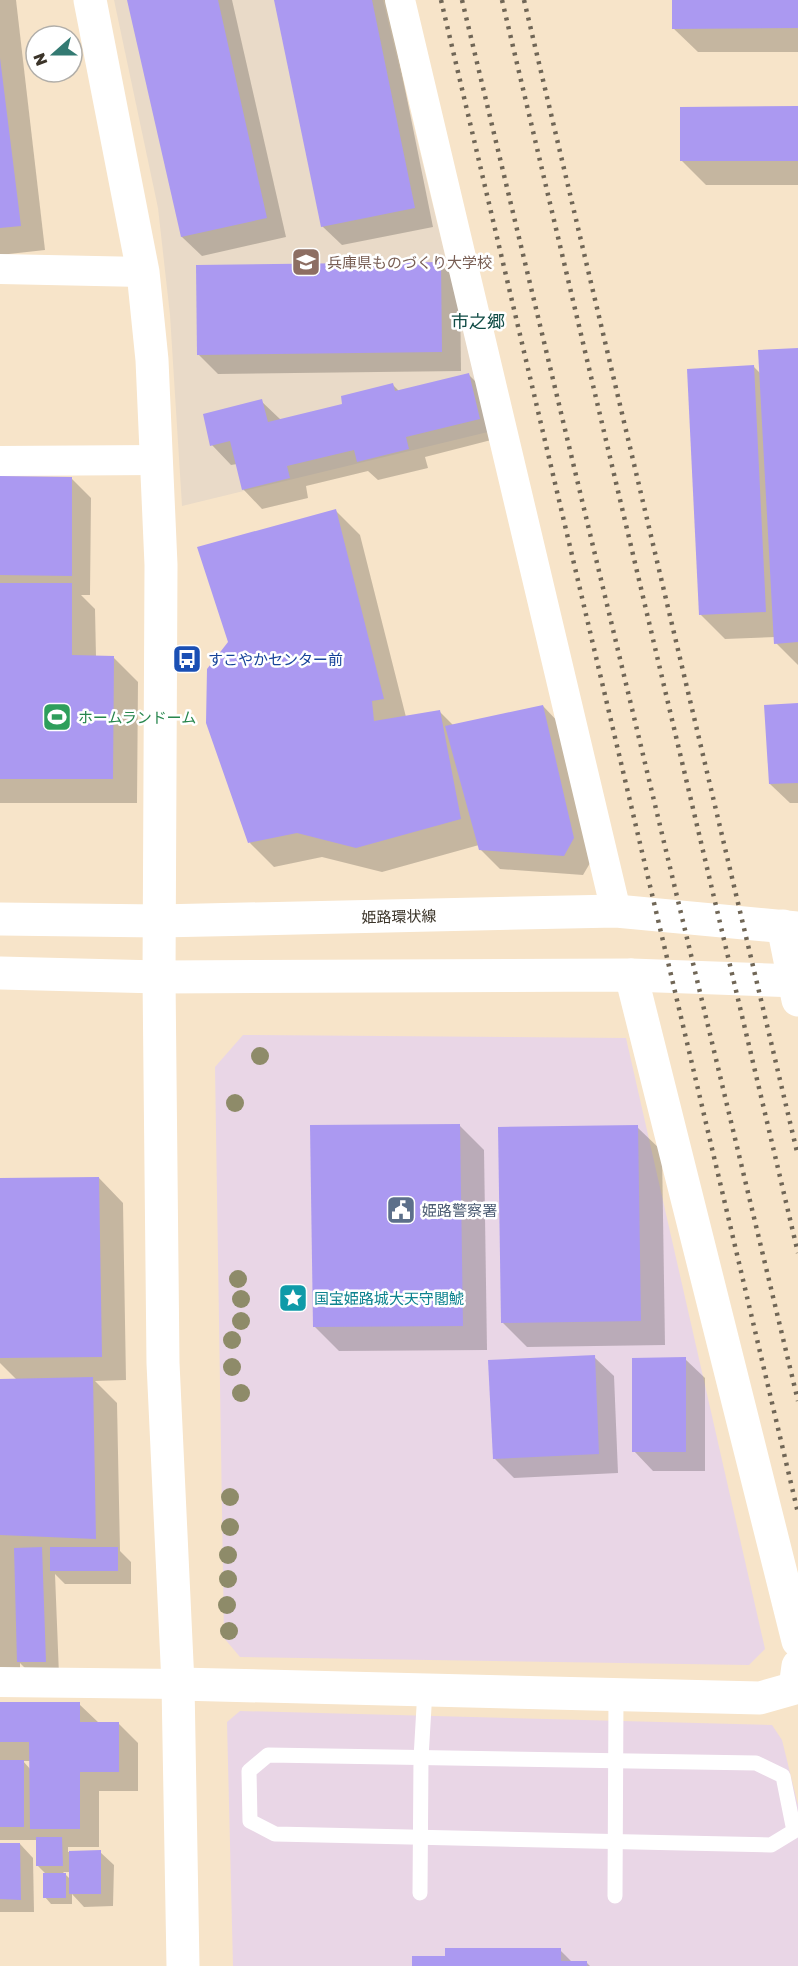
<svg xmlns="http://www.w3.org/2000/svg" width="798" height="1966" font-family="'Golos Text','Noto Sans JP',sans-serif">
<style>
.commercial{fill:#e9d6e6}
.education{fill:#e9dac8}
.shadow{fill:#0003;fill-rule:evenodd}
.building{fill:#ab99f1}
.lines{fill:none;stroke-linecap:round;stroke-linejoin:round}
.lane{stroke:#fff;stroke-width:15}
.street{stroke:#fff;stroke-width:30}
.secondary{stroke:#fff;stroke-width:33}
.rail{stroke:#706656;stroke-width:4.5;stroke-dasharray:3 6;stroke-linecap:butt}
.tree{fill:#8e8b69}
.labels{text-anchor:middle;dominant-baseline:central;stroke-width:5;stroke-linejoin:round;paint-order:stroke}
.education-label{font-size:15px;fill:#785e54;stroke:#fff;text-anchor:start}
.transit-label{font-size:15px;fill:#164399;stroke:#fff;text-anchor:start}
.leisure-label{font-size:15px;fill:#27864d;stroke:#fff;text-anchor:start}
.street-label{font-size:15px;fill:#3b3429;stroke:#fff}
.service-label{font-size:15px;fill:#4e5e75;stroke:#fff;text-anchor:start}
.culture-label{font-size:15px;fill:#0d838f;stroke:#fff;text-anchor:start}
.quarter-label{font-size:18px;fill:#104c46;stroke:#fff}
</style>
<rect width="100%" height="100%" fill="#f7e4c9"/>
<g class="commercial">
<path d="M243,1035L626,1038L765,1649L749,1665L240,1657L224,1638L215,1067Z"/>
<path d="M240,1711L772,1725L782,1740L798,1805V1966H233L227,1722Z"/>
</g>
<path class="education" d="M114,0H383L488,432L182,506L170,315L158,208Z"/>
<g class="shadow">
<path d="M0,0H16L45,250L0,255Z"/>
<path d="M128,0H232L286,237L202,256L182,237Z"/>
<path d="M276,0H387L433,227L342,245L322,226Z"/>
<path d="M673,0H798V52H698L673,28Z"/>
<path d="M798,108V185H706L682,161Z"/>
<path d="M440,264L460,283L461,371L218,374L199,355Z"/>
<path d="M798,349V665L776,643V637L725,639L701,615L754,367L761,374Z"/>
<path d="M468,374L488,394L499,438L425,457L428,468L378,480L368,471L306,486L308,498L262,509L243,489L237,464L231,465L212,445L261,401L281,420L344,405L392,384L399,391Z"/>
<path d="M0,478H71L91,498L90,595H81L95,609L96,657H113L138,682L137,803H0Z"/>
<path d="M336,511L360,535L406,717L439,711L453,725L543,706L562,726L593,858L583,875L500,869L480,849L479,845L382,872L322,857L274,867L250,843Z"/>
<path d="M798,705V803H790L770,784Z"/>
<path d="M459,1125L484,1150L487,1350L339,1351L315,1327Z"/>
<path d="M637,1127L662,1151L665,1345L527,1347L503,1323Z"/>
<path d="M99,1178L123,1203L126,1380L95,1381L117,1403L120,1551L131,1562V1584H65L55,1574L59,1675H32L20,1663V1678H0V1380H17L0,1363V1179Z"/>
<path d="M594,1357L614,1376L618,1473L514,1478L494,1458Z"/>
<path d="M685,1359L705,1378V1471H653L634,1451Z"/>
<path d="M0,1704H79L99,1723H118L138,1743V1791H99V1847H68V1852H100L114,1865L113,1906L84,1907L72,1894V1904H51L45,1897L47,1875L38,1866L37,1840H0ZM23,1761H31V1770ZM63,1872H71V1880Z"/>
<path d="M20,1844L33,1858L34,1912H0V1845Z"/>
<path d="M560,1950L572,1962H586L590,1966H413Z"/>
</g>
<g class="building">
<path d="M127,0H218L267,218L181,237Z"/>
<path d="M274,0H372L415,208L321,227Z"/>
<path d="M672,0H798V28L672,29Z"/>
<path d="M0,58L21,226L0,228Z"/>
<path d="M798,106V161H680V107Z"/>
<path d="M441,262L442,352L197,355L196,265Z"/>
<path d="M798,348V642L774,644L758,350Z"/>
<path d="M754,365L766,612L699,615L687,369Z"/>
<path d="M469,373L480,419L406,437L409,449L357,462L354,450L287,466L290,478L242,490L230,441L210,446L203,414L262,399L268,422L342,404L341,396L393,383L395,391Z"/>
<path d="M0,476L72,477V576L0,575Z"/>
<path d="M336,509L384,699L372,701L374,721L440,710L461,819L356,848L297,833L248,843L206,723L207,669L228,642L197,547Z"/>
<path d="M0,583H72V655L114,656L113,779H0Z"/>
<path d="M798,703V783L769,784L764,705Z"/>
<path d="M543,705L574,838L564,856L479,850L445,726Z"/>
<path d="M460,1124L463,1326L313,1327L310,1125Z"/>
<path d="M638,1125L641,1321L501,1323L498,1127Z"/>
<path d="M99,1177L102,1357L0,1358V1178Z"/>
<path d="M595,1355L599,1454L493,1459L488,1360Z"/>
<path d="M686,1357V1452H632V1358Z"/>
<path d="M93,1377L96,1539L0,1535V1379Z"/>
<path d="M42,1547L46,1662H17L14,1548Z"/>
<rect x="50" y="1547" width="68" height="24"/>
<path d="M0,1702H80V1722H119V1772H80V1829H30L29,1742H0Z"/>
<rect x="0" y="1760" width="24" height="67"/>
<path d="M36,1837H62L63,1866H36Z"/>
<path d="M0,1843H20L21,1900L0,1899Z"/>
<path d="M101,1850V1894H69V1851Z"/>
<rect x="43" y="1873" width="23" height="25"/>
<path d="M445,1948H561V1961H587V1966H412V1956H445Z"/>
</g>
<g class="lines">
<g class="lane">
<path d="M268,1755L756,1763L783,1776L794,1831L771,1845L275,1834L250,1821L249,1771Z"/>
<path d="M420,1893L421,1758L425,1690"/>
<path d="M615,1896L616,1695"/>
</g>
<g class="street">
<path d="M400,0L616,911"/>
<path d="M0,269L143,272"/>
<path d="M0,461L157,460"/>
<path d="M0,1682L178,1684"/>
</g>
<g class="secondary">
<path d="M90,0L143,272L152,360L161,565L159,977L163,1363L178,1684L183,1966"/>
<path d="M0,919L159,921L616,911L798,928"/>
<path d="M783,926L798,1000"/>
<path d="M0,973L159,977L631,975L798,981"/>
<path d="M631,975L798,1641"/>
<path d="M178,1684L760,1698L795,1688L798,1666"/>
</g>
<g class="rail">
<path d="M441,0L798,1513"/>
<path d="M462,0L798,1401"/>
<path d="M502,0L798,1253"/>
<path d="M524,0L798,1156"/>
</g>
</g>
<g class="tree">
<circle cx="260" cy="1056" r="9"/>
<circle cx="235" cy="1103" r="9"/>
<circle cx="238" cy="1279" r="9"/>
<circle cx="241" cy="1299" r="9"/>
<circle cx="241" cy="1321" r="9"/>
<circle cx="232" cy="1340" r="9"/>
<circle cx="232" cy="1367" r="9"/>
<circle cx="241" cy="1393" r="9"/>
<circle cx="230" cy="1497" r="9"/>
<circle cx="230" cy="1527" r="9"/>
<circle cx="228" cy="1555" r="9"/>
<circle cx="228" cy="1579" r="9"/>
<circle cx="227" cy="1605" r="9"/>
<circle cx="229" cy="1631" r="9"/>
</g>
<defs>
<g id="university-square" transform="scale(1.5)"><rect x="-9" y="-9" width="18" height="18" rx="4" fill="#8d6e63" stroke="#fff"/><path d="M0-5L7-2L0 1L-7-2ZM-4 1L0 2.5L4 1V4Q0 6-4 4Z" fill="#fff"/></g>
<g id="bus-square" transform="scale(1.5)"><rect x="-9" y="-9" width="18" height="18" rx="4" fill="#1a4fb4" stroke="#fff"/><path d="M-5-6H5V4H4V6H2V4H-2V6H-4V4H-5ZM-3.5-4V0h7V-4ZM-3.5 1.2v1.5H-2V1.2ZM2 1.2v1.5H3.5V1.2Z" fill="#fff"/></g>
<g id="stadium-square" transform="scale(1.5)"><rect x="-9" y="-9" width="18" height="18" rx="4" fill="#2e9e5b" stroke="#fff"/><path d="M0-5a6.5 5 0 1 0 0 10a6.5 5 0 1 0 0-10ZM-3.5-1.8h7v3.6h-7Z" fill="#fff"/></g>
<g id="civic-square" transform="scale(1.5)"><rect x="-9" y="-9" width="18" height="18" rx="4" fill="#5c6f8a" stroke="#fff"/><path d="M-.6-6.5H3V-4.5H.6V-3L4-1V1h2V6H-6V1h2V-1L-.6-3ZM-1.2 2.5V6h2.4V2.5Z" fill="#fff"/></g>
<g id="sight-square" transform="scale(1.5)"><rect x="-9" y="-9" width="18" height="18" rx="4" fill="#0f9aa8" stroke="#fff"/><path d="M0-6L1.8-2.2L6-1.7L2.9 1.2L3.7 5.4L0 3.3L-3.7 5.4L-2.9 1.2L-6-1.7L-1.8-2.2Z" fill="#fff"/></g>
</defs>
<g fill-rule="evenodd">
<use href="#university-square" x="306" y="262"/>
<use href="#bus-square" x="187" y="659"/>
<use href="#stadium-square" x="57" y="717"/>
<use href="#civic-square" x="401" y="1210"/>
<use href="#sight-square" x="293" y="1298"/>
</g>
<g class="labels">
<g class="education-label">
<text x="327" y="262">兵庫県ものづくり大学校</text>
</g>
<g class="transit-label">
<text x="208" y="659">すこやかセンター前</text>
</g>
<g class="leisure-label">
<text x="78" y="717">ホームランドーム</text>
</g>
<g class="street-label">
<text transform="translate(399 916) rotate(-1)">姫路環状線</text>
</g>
<g class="service-label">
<text x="422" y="1210">姫路警察署</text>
</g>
<g class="culture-label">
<text x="314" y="1298">国宝姫路城大天守閣鯱</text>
</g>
<g class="quarter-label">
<text x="478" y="321">市之郷</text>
</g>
</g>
<g transform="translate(54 54) rotate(249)"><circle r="28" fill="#ffffff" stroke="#b1aea9" stroke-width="1.5"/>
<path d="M0-4.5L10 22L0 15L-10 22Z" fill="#337a72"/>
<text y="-9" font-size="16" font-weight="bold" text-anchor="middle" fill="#3b3429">N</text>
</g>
</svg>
